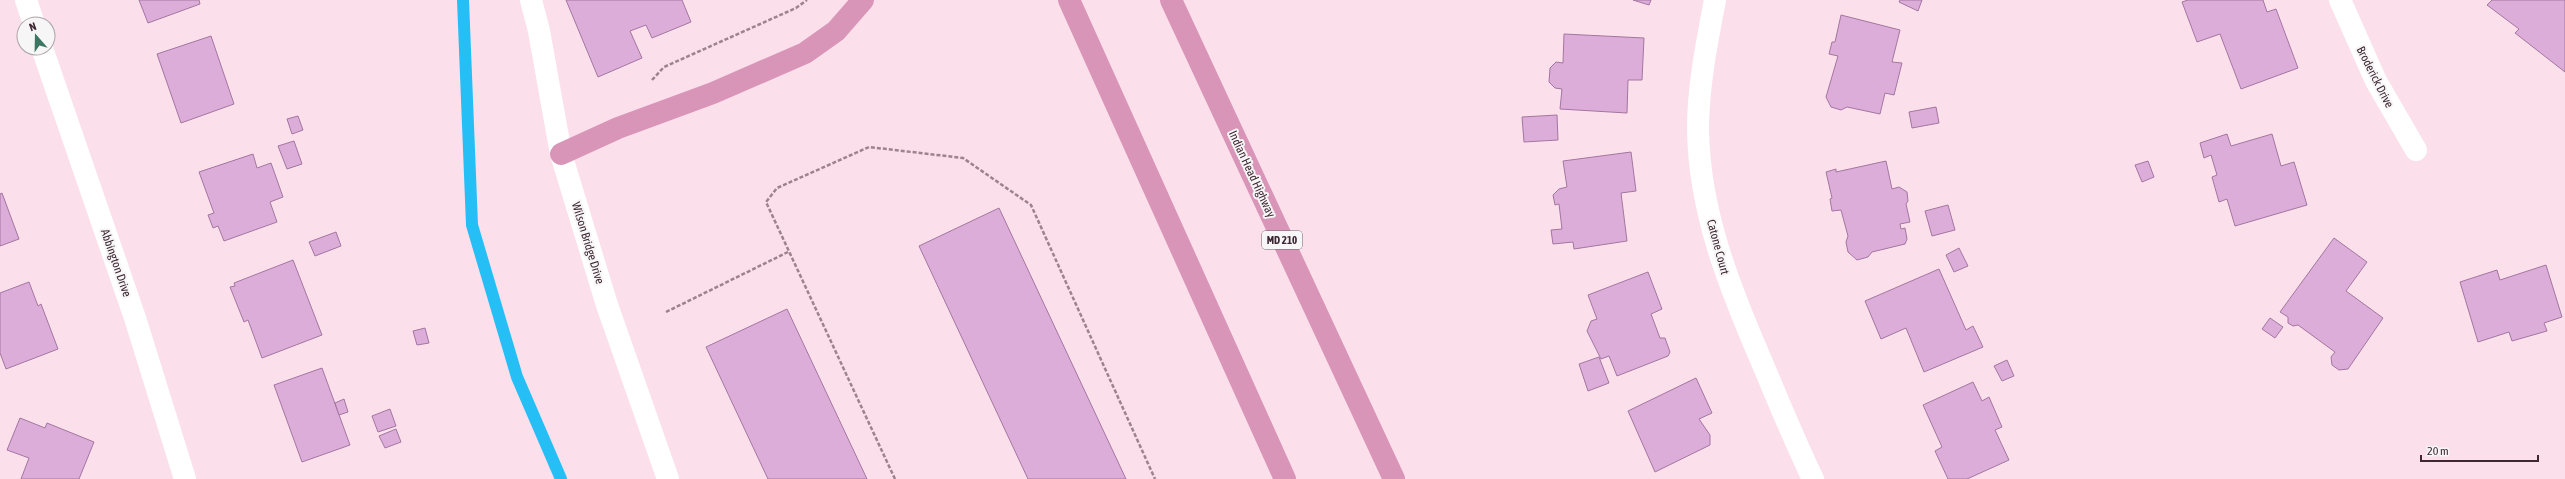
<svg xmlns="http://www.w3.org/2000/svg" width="2565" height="479" font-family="'Asap Condensed',sans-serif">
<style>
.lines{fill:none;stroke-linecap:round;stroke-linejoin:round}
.stream{stroke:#26bff5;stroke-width:12}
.building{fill:#ddadda;stroke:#a376a0}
.path{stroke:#9c838f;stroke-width:2.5;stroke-dasharray:4 2;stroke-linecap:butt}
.street{stroke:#fff;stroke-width:22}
.highway{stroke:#d995b7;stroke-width:22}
.labels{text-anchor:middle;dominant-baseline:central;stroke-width:4;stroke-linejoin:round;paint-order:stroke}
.shield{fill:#f6f6f6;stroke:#75646d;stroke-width:1}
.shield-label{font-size:11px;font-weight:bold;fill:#3e2632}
.street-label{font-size:12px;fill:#3e2632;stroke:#f6f6f6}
</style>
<rect width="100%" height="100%" fill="#fbe0ec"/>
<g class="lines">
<path class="stream" d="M463,0L472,225L517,377L561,479"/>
</g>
<g class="building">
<path d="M139,0H199L200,4L148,23Z"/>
<path d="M566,0H682L691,22L652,38L646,25L630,31L642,58L598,77Z"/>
<path d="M1633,0H1651L1649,5Z"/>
<path d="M1900,0H1922L1918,11L1899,2Z"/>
<path d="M2188,0H2263L2267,12L2276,9L2298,68L2241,89L2220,34L2197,42L2182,2Z"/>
<path d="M2492,0H2565V72L2515,33L2519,29L2487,5Z"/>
<path d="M1841,15L1900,30L1892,62L1902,63L1894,95L1885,93L1880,114L1847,107L1841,110L1831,107L1826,97L1838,56L1829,54L1832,42H1835Z"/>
<path d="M1564,34L1644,38L1642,80H1628L1627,113L1560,109L1562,89L1555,88L1549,82L1550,68L1556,62L1563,63Z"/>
<path d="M211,36L234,104L181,123L157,54Z"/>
<path d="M1936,107L1939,123L1912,128L1909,112Z"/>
<path d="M1557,115L1558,140L1524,142L1522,117Z"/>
<path d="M298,116L303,130L292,134L287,119Z"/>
<path d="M2227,134L2231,146L2272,134L2281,166L2294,162L2307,205L2235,226L2227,199L2219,202L2212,177L2217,175L2211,155L2204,158L2200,143Z"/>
<path d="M294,141L302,164L287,169L278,146Z"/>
<path d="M1631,152L1636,191L1621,193L1627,241L1574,249L1573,242L1553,244L1551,230L1562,229L1559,204L1555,205L1553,195L1559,189L1567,187L1563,161Z"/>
<path d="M253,154L257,168L271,163L283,197L270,202L277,222L224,241L218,226L213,228L208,215L214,213L199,172Z"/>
<path d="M1886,161L1892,189L1899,187L1907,192L1908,201L1906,204L1910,222L1900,224L1901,229L1905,228L1907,239L1905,244L1872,252L1868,257L1857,260L1848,252L1846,242L1848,236L1841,210L1832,211L1830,199L1832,198L1826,172L1836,169V172Z"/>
<path d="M2148,161L2154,177L2142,182L2135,165Z"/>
<path d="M2,193L19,239L0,246V194Z"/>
<path d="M1948,205L1955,230L1932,236L1925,211Z"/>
<path d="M999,208L1126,479H1028L919,246Z"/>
<path d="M336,232L341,246L315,256L309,242Z"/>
<path d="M2334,238L2367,262L2346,291L2383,318L2348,369L2339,370L2332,365L2331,357L2335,352L2298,325L2293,326L2288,323V317L2280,312Z"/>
<path d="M1959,248L1968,266L1954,272L1946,255Z"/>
<path d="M293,260L322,335L262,358L248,320L244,322L230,287L235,286L234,283Z"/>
<path d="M2546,265L2562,317L2544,323L2547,331L2512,341L2509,332L2478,342L2460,282L2497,270L2500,280Z"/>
<path d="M1939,269L1966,330L1973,326L1983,347L1924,372L1906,328L1881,339L1865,301Z"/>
<path d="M1648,272L1662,309L1651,314L1660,338H1665L1670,352L1668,356L1617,376L1609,356L1601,359L1587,331L1591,321L1597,319L1588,295Z"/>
<path d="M29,282L38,306L41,304L58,349L6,369L0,353V293Z"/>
<path d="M787,309L867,479H768L706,347Z"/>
<path d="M2270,318L2283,327L2275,338L2262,329Z"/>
<path d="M425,328L429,343L417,345L413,331Z"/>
<path d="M1599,357L1609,383L1588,391L1579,364Z"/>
<path d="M2007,360L2014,376L2002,381L1994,366Z"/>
<path d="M322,368L350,445L302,462L274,385Z"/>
<path d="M1696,378L1712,413L1699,419L1710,435V445L1655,472L1628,411Z"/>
<path d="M1973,382L1982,401L1989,397L2002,427L1995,430L2009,460L1967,479H1948L1935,451L1942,447L1923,405Z"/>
<path d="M344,399L348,412L339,415L335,403Z"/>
<path d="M390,409L396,426L378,432L372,416Z"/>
<path d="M20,418L45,428L47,423L94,442L79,479H21L29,458L7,450Z"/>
<path d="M396,429L401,442L385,448L379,436Z"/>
</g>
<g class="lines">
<g class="path">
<path d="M652,80L664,67L796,8L807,0"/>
<path d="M666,312L788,252"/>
<path d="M895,479L766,202L777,188L869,147L963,158L1031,205L1155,479"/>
</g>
<g class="street">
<path d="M26,0L34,24"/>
<path d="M531,0L539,31L561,154L607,305L668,479"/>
<path d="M1715,0C1707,42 1698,86 1698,129C1699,211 1729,286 1761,360C1778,400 1794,440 1813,479"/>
<path d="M2340,0L2376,81L2416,150"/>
<path d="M42,48L135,318L185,479"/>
</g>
<g class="highway">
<path d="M1069,0L1285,479"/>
<path d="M1171,0L1394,479"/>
<path d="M561,154L618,128L713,93L805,53L836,31L863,0"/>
</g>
</g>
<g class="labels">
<rect class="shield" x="1262" y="231" width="40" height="18" rx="3"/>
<g class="shield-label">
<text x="1282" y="240">MD 210</text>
</g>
<g class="street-label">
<text transform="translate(2375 77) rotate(63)">Broderick Drive</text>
<text transform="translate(1252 174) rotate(65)">Indian Head Highway</text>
<text transform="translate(588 243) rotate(73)">Wilson Bridge Drive</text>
<text transform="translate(1718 247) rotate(75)">Catone Court</text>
<text transform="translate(116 263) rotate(71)">Abbington Drive</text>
</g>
</g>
<g transform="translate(36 36) rotate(340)"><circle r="19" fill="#f6f6f6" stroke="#aca3a8"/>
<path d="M0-3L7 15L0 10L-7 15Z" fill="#3b7763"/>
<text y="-6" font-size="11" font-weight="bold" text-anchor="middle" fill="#3e2632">N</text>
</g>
<path d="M2421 455v6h117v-6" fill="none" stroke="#3e2632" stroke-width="2"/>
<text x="2427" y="455" font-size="12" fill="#3e2632" stroke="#f6f6f6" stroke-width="3" paint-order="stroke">20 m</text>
</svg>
